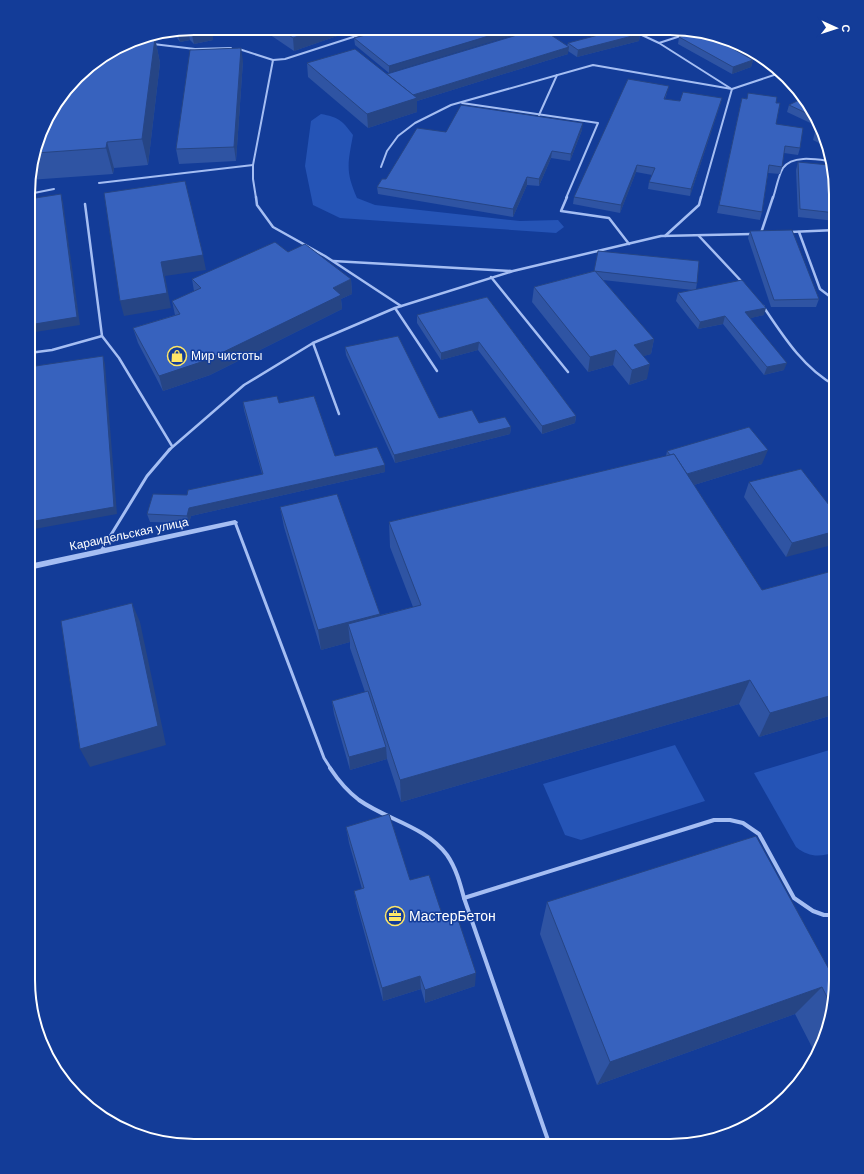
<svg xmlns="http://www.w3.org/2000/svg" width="864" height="1174" font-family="'DM Sans',sans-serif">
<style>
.green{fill:#2554b6}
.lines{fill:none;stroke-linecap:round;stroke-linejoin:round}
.service-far3{stroke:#a5bef3;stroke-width:2}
.service-far2{stroke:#a5bef3;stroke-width:2.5}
.service-far1{stroke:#a5bef3;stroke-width:3}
.service{stroke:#a5bef3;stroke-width:4}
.tertiary{fill:#a5bef3;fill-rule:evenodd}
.wall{fill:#2f54a3}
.shaded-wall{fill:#264585}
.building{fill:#3762be;stroke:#264585}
.labels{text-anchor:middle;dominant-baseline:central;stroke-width:3;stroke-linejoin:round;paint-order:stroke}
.poi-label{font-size:12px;fill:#fff;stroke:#133c98;text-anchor:start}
.street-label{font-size:12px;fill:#fff;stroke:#133c98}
.near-poi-label{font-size:14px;fill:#fff;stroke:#133c98;text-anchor:start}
.rim{fill:none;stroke:#fff;stroke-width:2}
</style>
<rect width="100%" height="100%" fill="#133c98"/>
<g class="green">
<path d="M321,114C338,117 342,120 353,135C348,163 345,171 357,198L375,205L520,221L558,220L564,227L556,233L340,218L313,205L305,166L311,121Z"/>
<path d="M675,745L705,801L581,840L565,835L543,784Z"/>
<path d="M836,748V852C820,857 810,858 796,847L754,773Z"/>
</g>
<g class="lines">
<g class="service-far3">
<path d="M629,29L659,43L730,88"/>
<path d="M659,43L696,31"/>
<path d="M153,44L195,49L231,48"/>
<path d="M239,49L273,60L253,165V179L256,198"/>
<path d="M273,60L285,59L378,29"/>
<path d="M462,103L598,123L566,198"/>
<path d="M539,115L557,75"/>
<path d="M381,167L387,151L398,136L415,123L451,105L593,65L732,89L780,73"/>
<path d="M99,183L253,165"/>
<path d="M29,194L54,189"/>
<path d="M701,198L732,89"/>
<path d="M773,198C776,190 778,176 783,168C792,155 815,159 828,161"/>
</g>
<g class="service-far2">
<path d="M256,197L257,205L273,227L325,256L401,306"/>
<path d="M567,197L561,211L609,218L629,244"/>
<path d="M85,204L102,336L119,358L172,446"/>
<path d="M790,232L836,230"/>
<path d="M799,232L820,289L836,301"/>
<path d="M761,233L773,197"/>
<path d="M665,236L699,205L701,197"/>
<path d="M699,236L743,283"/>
<path d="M333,261L511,271"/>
<path d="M491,277L568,372"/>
<path d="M763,306C783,336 804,369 836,386"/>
<path d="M395,308L437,371"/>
<path d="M313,343L339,414"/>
<path d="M29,353L52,350L102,336"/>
<path d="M169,450L244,385L313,343L395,308L513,271L661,236L752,234"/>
</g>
<g class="service-far1">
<path d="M235,522L324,758L331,769"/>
<path d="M101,551L147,476L170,449"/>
</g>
<g class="service">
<path d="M330,768C338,780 347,791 359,800C387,820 425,826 447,855C456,868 460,883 464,898L714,820H730L743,823L759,834L794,898L813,911L824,915H836"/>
<path d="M464,898L550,1146"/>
<path d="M717,1135L737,1128L746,1127"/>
</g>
<path class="tertiary" d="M235,520L238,522L237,524L29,570V564Z"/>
</g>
<g class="wall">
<path d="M194,28H242V29L213,35V40L194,44L190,40L180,42L174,34L173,31H177L178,33L177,31Z"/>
<path d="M260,28H360L294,51Z"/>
<path d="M389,29V73L355,45L354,38Z"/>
<path d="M667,29H681L673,32Z"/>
<path d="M640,34L639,41L577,57L568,51V54L417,101V112L368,128L308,77L307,63L387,74L567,46L568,43Z"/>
<path d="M679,37L753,60L751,67L732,74L678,44Z"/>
<path d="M155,38L160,63L148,165L114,168L113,174L29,180V172L50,111Z"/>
<path d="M243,61L236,161L179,164L176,149Z"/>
<path d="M667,93L665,99L680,101L722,98L720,105L690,196L648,189L649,182L652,175L636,172L620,213L573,204L574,197Z"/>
<path d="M742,98L776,103V124L800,148L798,155L784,153L782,167L780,174L768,173L762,212L760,220L717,213Z"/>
<path d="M801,99L819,120L821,128L787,112L789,105Z"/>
<path d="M821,129L825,146L813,140L815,132Z"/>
<path d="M582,130L570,161L551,158L539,186L527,185L513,217L378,194L377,187L446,132Z"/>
<path d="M798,162L836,194V221L798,217L796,170Z"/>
<path d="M750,231L819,299L816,307H771L748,238Z"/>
<path d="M288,252L351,279L352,294L341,299L342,309L210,375L163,391L138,343L133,328L175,315L172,301L194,291L192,279Z"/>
<path d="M594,271L697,283L696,289L764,315L750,318L784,370L764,375L723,324L698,329L676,301L678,293L693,290L603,280L654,339L651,354L643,356L647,379L629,385L613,365L588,372L532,302L534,287Z"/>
<path d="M487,297L576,416L575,423L542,434L478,350L441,360L417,323V315Z"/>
<path d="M345,347L439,418L511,427L510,434L395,463L346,355Z"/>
<path d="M836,364V378L832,377Z"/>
<path d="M243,402L279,403L335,456L385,465V472L191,516L189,523L150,522L147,514L262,474L244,410Z"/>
<path d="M667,451L762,464L694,485L762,590L836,570V714L759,737L739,704L401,802L387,759L350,770L334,714L332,701L365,692L350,648V642L321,650L284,527L280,507L380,615L413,607L390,547L389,522L666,456Z"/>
<path d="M749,482L836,514L786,557L744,497Z"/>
<path d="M346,827L410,880L443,917L475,986L425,1003L421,989L383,1001L357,906L354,891L362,889L349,843Z"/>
<path d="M547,902L836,991L827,1034L816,1055L795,1014L597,1085L540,934Z"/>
</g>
<g class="shaded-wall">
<path d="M204,28H242V29L213,35V40L194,44L191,31Z"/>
<path d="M320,28H360L294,51L293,38Z"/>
<path d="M188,29L190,40L180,42L177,31Z"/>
<path d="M512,29H534L389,73V66Z"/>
<path d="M674,29H681L673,32Z"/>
<path d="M640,34L639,41L577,57L578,50Z"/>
<path d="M155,38L160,63L148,165L142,139Z"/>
<path d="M569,47L568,54L417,101V112L368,128L367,114L407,97Z"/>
<path d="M241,48L243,61L236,161L234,147Z"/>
<path d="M753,60L751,67L732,74L733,67Z"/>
<path d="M722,98L720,105L690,196L691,189Z"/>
<path d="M583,123L582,130L570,161L571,154Z"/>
<path d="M107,142L114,168L113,174L106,148Z"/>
<path d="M552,151L551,158L539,186V179Z"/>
<path d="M637,165L636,172L620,213L621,205Z"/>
<path d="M527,177V185L513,217V209Z"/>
<path d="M61,194L63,202L80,325L29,333V325Z"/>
<path d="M203,255L206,270L165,276L171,308L124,316L120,301L161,262Z"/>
<path d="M351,279L352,294L341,299L342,309L210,375L163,391L159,376Z"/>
<path d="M766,308L764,315L743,320L745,312Z"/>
<path d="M725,316L723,324L698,329L700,322Z"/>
<path d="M654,339L651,354L631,360L634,345Z"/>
<path d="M479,342L478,350L441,360V353Z"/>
<path d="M616,350L613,365L588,372L590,357Z"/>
<path d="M103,356L105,364L117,514L29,530V522Z"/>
<path d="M787,363L784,370L764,375L767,367Z"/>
<path d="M650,364L647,379L629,385L632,370Z"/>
<path d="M576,416L575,423L542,434V426Z"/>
<path d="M511,427L510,434L395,463L394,455Z"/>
<path d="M768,450L762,464L681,489L685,475Z"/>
<path d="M385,465V472L191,516L189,523L187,516L189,508Z"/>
<path d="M836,531V544L786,557L792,543Z"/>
<path d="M132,603L140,622L166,745L90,767L80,749Z"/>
<path d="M380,614L382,634L348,624L350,642L321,650L318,630Z"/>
<path d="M750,680L739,704L401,802L400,780Z"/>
<path d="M836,694V714L759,737L770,713Z"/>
<path d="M386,747L387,759L350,770L349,757Z"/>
<path d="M28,941L34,1007L28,980Z"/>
<path d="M476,973L475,986L425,1003V990Z"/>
<path d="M420,976L421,989L383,1001L382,988Z"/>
<path d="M822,987L795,1014L597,1085L610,1062Z"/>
</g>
<g class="building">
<path d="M194,28H204L191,31L190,29Z"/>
<path d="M279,28H320L293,38Z"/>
<path d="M389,29H512L389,66L354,38Z"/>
<path d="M537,29H542L569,47L413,95L387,74Z"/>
<path d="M621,29H633L640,34L578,50L568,43Z"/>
<path d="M696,31L703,32L753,60L733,67L679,37Z"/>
<path d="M155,38L142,139L107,142L106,148L36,153L50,111L85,69L137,39Z"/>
<path d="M241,48L234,147L176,149L190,50Z"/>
<path d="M355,49L417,98L367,114L307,63Z"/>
<path d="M628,79L669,86L664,99L680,101L683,92L722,98L691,189L649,182L655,168L637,165L621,205L574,197Z"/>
<path d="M748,93L777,97L776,103H780L776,124L803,128L800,148L785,146L782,167L769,165L762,212L719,205L742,98L747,99Z"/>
<path d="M801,99L817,118L789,105Z"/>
<path d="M461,105L583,123L571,154L552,151L539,179L527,177L513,209L377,187L382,179H386L417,128L446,132Z"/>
<path d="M821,129L822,136L815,132Z"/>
<path d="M798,162L829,165L836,194V213L800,209Z"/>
<path d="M185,181L203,255L161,262L167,293L120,301L104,193Z"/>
<path d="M61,194L77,317L29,325V199Z"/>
<path d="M792,230L819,299L774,300L750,231Z"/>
<path d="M275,242L288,252L305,244L351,279L333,288L341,295L207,360L159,376L133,328L180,314L172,301L201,288L192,279Z"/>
<path d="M598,251L699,261L697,283L594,271Z"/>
<path d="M595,271L654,339L634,345L650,364L632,370L616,350L590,357L534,287Z"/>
<path d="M742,280L766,308L745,312L787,363L767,367L725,316L700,322L678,293Z"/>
<path d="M487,297L576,416L542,426L479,342L441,353L417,315Z"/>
<path d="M398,336L439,418L472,410L479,423L505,417L511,427L394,455L345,347Z"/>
<path d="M103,356L114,507L29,522V367Z"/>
<path d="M277,396L279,403L314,396L335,456L377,447L385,465L189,508L187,516L147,514L153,494L187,495L188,490L263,474L243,402Z"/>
<path d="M749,427L768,450L687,474L674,454L670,455L667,451Z"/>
<path d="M674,454L762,590L836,570V694L770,713L750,680L400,780L348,624L421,605L389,522Z"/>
<path d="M801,469L836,514V531L792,543L749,482Z"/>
<path d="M337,494L380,614L318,630L280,507Z"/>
<path d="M132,603L158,726L80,749L61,621Z"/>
<path d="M368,691L386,747L349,757L332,701Z"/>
<path d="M389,814L410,880L429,875L443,917L456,913L476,973L425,990L420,976L382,988L354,891L364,888L346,827Z"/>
<path d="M756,836L836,982V991L832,1007L822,987L610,1062L547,902Z"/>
</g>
<defs>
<g id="shop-ring" transform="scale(1)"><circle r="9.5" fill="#133c98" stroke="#ffe767" stroke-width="1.5"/><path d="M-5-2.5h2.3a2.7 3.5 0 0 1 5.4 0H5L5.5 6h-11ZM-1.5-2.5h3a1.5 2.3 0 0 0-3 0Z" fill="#ffe767"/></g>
<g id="office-ring" transform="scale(1)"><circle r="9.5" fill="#133c98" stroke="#ffe767" stroke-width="1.5"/><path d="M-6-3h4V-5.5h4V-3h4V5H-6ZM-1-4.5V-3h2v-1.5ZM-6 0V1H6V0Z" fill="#ffe767"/></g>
</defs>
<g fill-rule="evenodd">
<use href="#shop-ring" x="177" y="356"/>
<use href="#office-ring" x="395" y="916"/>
</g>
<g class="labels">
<g class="poi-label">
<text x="191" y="356">Мир чистоты</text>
</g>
<g class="street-label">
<text transform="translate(129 534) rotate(-12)">Караидельская улица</text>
</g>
<g class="near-poi-label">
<text x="409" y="916">МастерБетон</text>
</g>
</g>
<path d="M0 0H864V1174H0ZM194 35H670A159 159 0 0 1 829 194V980A159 159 0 0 1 670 1139H194A159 159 0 0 1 35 980V194A159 159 0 0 1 194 35Z" fill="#133c98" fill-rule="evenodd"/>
<path class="rim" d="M194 35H670A159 159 0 0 1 829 194V980A159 159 0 0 1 670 1139H194A159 159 0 0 1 35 980V194A159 159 0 0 1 194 35Z"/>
<g transform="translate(836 28) rotate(93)" stroke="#133c98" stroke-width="3" paint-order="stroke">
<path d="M0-3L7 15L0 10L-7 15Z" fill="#ffffff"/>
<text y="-6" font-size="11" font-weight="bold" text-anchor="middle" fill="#ffffff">С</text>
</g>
</svg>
